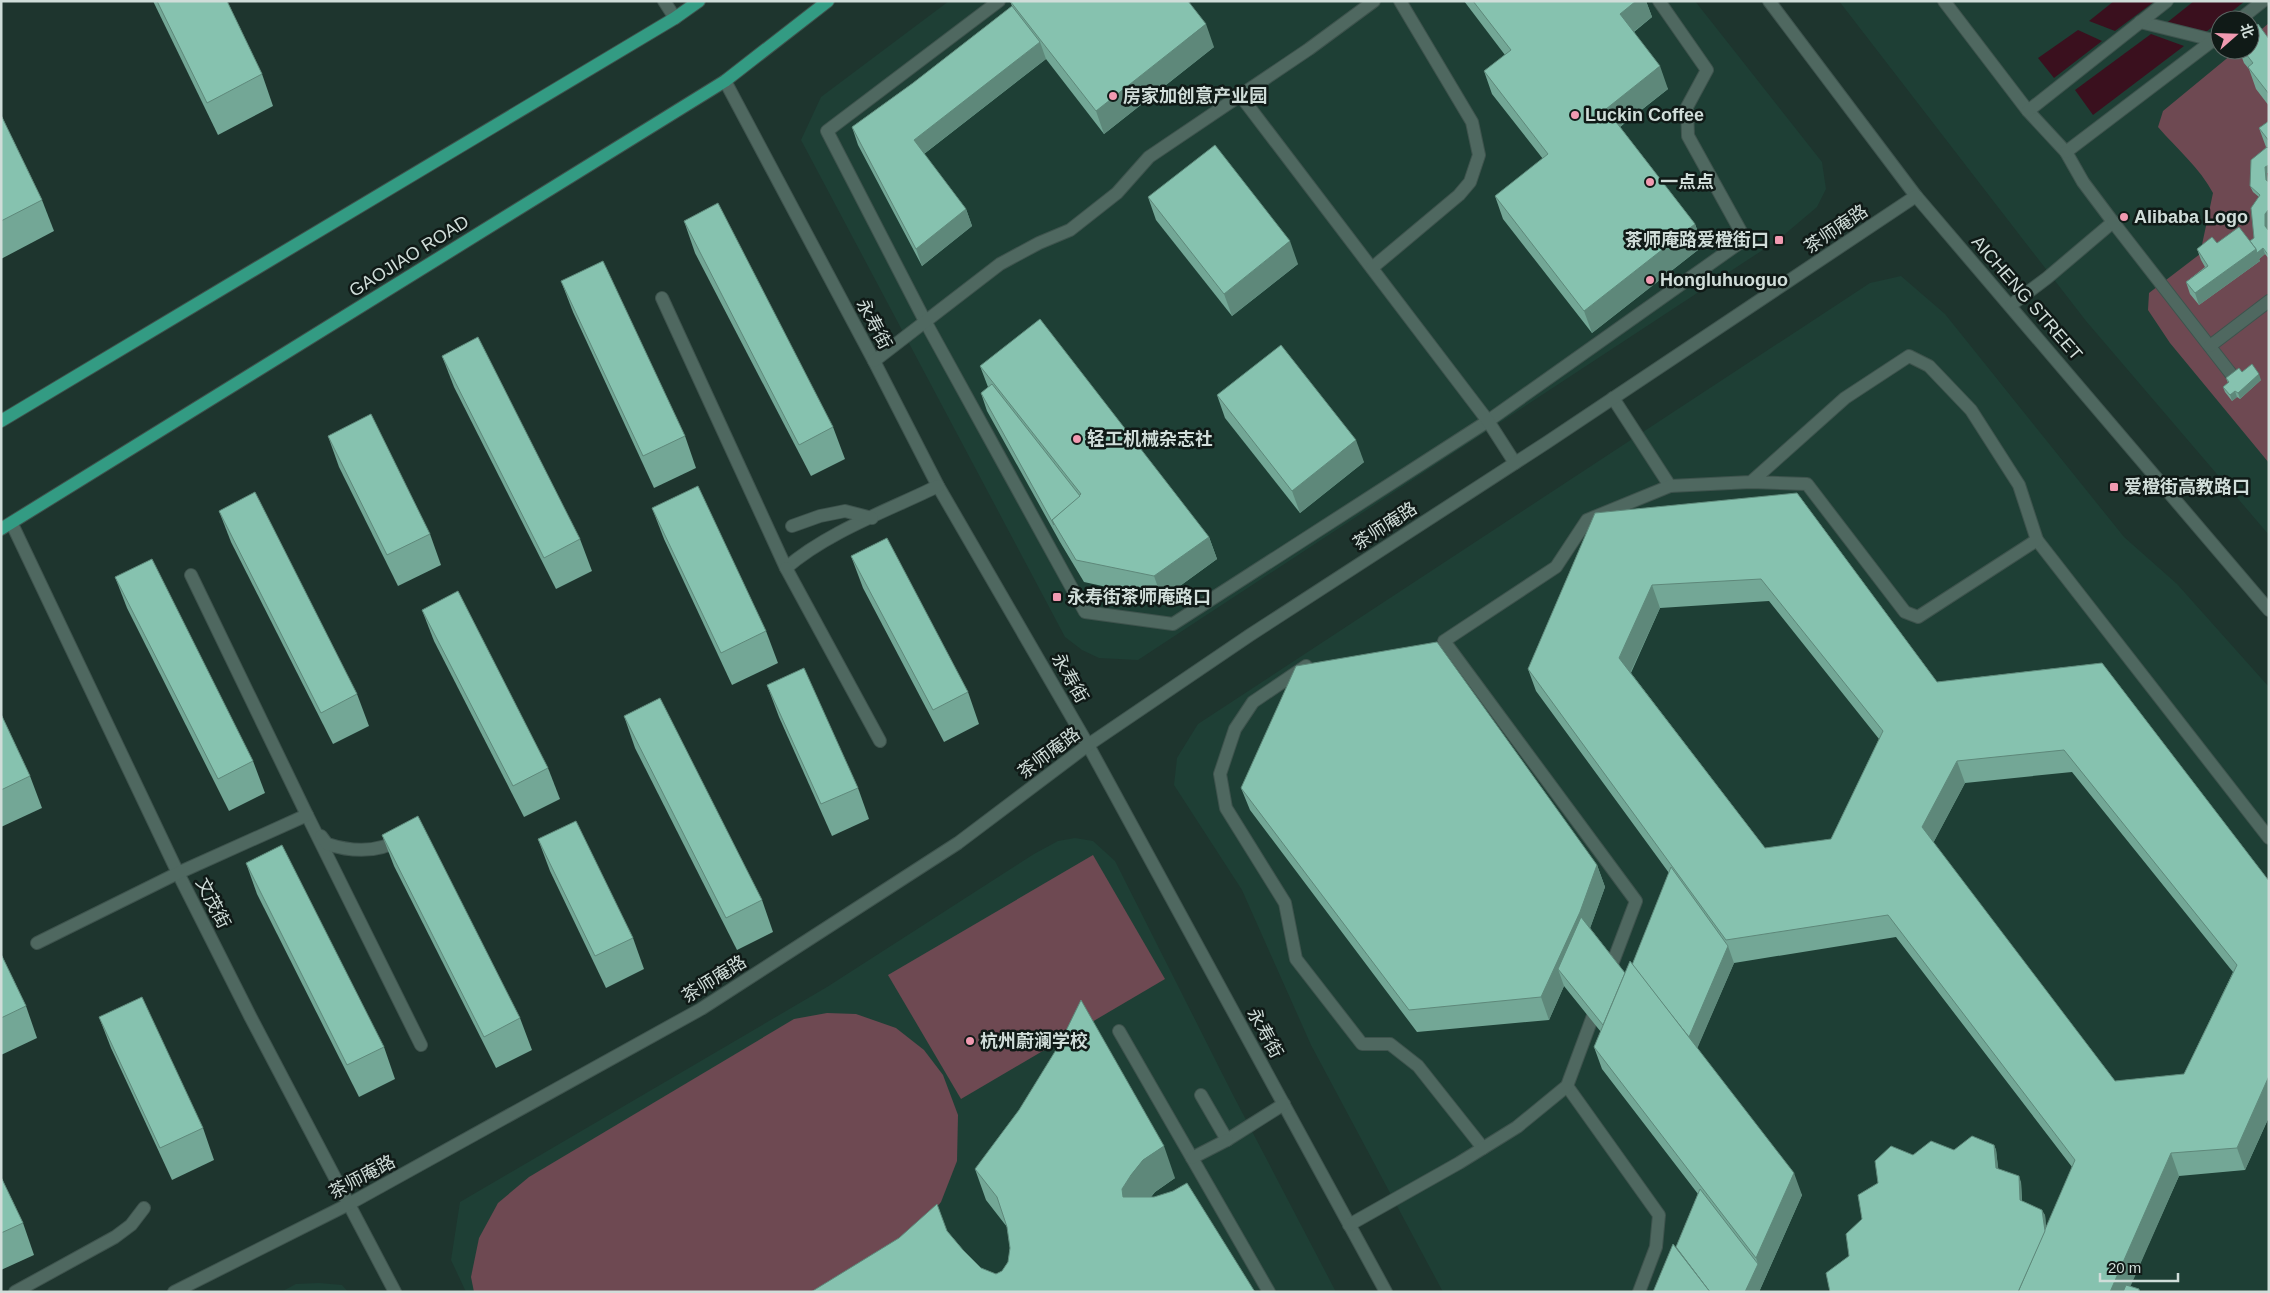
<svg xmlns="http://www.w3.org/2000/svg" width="2270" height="1293" viewBox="0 0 2270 1293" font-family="Helvetica,'Noto Sans SC',sans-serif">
<rect width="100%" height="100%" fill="#1e352e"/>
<g fill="#1e3f35" fill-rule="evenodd">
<polygon points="949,1 1695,1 1822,162 1826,189 1817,207 1778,240 1138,660 1099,658 1082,650 1065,637 801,140 821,97"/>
<path d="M1839 1H2269V535L2086 321ZM2220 20H2250V50H2220Z"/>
<polygon points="1901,276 1945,314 2124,537 2177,584 2269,687 2269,1292 1443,1292 1311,1045 1242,890 1174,785 1177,758 1198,724 1870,283"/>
<polygon points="1075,838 1093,841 1115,861 1233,1095 1336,1292 466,1292 451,1260 460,1202 827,987 1034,854 1058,841"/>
<polygon points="319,1283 342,1285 348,1292 281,1292 296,1284"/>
</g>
<g fill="#6e4952">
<path d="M2269 23V463L2170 343 2148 310 2149 293 2200 254 2213 193C2200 168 2177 149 2158 127L2163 111 2237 50H2250V39Z"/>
<polygon points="1093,855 1165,979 961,1099 888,975"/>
<polygon points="827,1013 856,1014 896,1028 924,1050 943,1075 958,1115 957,1161 941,1202 918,1230 818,1292 474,1292 471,1277 479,1238 498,1203 529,1177 794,1019"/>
</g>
<g fill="#3a101e">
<polygon points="2114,1 2155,1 2115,31 2089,21"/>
<polygon points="2194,1 2245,1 2206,32 2164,25"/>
<polygon points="2078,30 2102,41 2054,78 2038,58"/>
<polygon points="2151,34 2184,46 2093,115 2075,90"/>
</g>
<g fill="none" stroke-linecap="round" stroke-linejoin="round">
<g stroke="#3e534d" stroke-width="14">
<g id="minor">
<polyline points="664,1 675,18"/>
<polyline points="999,1 827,131 925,321 1085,612 1173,624 1488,421 1745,239 1688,136 1687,107 1707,70 1659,1"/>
<polyline points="1769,1 1916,196 2269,610"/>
<polyline points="1944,1 2028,111 2066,152 2083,182 2113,222 2047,278 2011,305"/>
<polyline points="2239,20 2263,1"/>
<polyline points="2140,22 2213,40"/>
<polyline points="725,81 874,361 938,486 1088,745 1386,1292"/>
<polyline points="1240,95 1488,421 1515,463"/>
<polyline points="2028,111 2167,1"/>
<polyline points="2066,152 2220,35"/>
<polyline points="2113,222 2235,379"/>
<polyline points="1372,268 1459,195 1470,182 1479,155 1472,122 1400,1"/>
<path d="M662 298 786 568C827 532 889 510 938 486"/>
<polyline points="2210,346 2269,301"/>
<polyline points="874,361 1000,264 1039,243 1070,230 1117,193 1149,157 1309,49 1374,1"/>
<polyline points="1613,398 1670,486"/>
<polyline points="12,524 178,873 250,1016 395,1292"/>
<polyline points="792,526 820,516 845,511 872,518"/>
<polyline points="2037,540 2269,838"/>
<polyline points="786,568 880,741"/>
<polyline points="1306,666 1253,702 1235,729 1220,774 1226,808 1285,903 1296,959 1362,1044 1390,1044 1418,1066 1483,1148"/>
<polyline points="307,815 421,1045"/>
<path d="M321 836 327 844C352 852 378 853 401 839"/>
<polyline points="37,943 178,873 307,815 191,575"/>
<polyline points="1608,975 1636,901 1444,641 1556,567 1587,520 1670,486 1751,482 1807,484 1905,612 1918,617 2037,540 2019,485 1971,410 1929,366 1909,356 1845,398 1751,482"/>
<polyline points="1119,1031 1269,1292"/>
<polyline points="1567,1086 1659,1215 1656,1247 1639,1292"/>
<polyline points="1201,1095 1227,1140 1284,1104"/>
<polyline points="1192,1158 1227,1140"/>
<polyline points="1349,1225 1459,1163 1517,1127 1567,1086 1597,1005"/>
<polyline points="15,1292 115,1237 131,1225 144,1208"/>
<polyline points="174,1292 349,1204 701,1009 958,843 1088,745 1250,635 1546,443 1916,196"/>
</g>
</g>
<g stroke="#3e534d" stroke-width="14">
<g id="major">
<polyline points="1,421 675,18 699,1"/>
<polyline points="1,529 725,81 828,1"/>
</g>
</g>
<use href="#minor" stroke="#4f6860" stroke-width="12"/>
<use href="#major" stroke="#339b83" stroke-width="12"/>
</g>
<g fill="#73a796" fill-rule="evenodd">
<polygon points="153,1 227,1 262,74 273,106 218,135"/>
<polygon points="1010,1 1214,47 1104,134 1046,59 924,154 966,209 972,226 922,266 858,145 852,127 913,83 1012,6"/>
<polygon points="1464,1 1646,1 1652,17 1634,32 1668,89 1620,127 1695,224 1703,246 1592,333 1503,219 1495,196 1543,159 1492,94 1484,71 1505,55"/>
<polygon points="2269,39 2269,106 2256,89 2249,69 2244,63 2239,50 2250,50"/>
<polygon points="1,115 42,200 54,231 1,259"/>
<polygon points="2269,121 2269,172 2267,173 2268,182 2269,182 2269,218 2268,219 2268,229 2269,231 2269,259 2265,254 2259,259 2260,261 2199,305 2190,294 2186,282 2205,267 2201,260 2197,249 2217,243 2250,241 2254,238 2259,197 2253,192 2250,186 2266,147 2259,128"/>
<polygon points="1148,197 1298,264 1232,316 1156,220"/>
<polygon points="684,221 833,427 845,459 811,476 695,253"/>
<polygon points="561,281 685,436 696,468 654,488 573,312"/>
<polygon points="442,356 580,539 592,571 556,589 454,387"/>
<polygon points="980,366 1209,537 1217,559 1162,599 1084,582 1060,542 987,411 981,393 988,387"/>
<polygon points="2242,372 2261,380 2240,399 2237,397 2232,401 2225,392 2223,387 2228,383 2226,378"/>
<polygon points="1217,395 1364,462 1300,513 1225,418"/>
<polygon points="328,436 430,534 441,565 398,586 339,467"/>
<path d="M1797 493 1937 682 2102 663 2269 881V1117L2245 1170 2179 1176 2130 1286 2139 1289 2140 1292H1830L1849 1256 1862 1219 1878 1183 1913 1155 1994 1145 1996 1150 1998 1169 2021 1182 2022 1201 2045 1215 2046 1228 2072 1167 1896 937 1734 963 1697 1048 1802 1195 1759 1292 1676 1247 1698 1194 1602 1069 1594 1047 1601 1032 1564 986 1549 1020 1417 1032 1250 810 1241 788 1597 865 1605 887 1590 928 1625 973 1632 965 1669 873 1536 691 1528 669 1595 513ZM1769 601 1879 739 1831 839 1765 848 1631 673 1660 608ZM2072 772 2233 972 2184 1074 2115 1081 1933 843 1965 783Z"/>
<polygon points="652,508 766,631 778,663 732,685 664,539"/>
<polygon points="219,511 357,694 369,726 333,744 231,542"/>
<polygon points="851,556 968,692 979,724 944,742 863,588"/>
<polygon points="115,577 253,761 265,793 229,811 127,608"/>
<polygon points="422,610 548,768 560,799 524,817 434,641"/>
<polygon points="767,685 858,788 869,819 832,836 779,717"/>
<polygon points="1,714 30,776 42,808 1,827"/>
<polygon points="624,716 762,900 773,932 737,950 635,748"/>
<polygon points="382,835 520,1018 532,1050 496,1068 394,866"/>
<polygon points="538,839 633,938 644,969 606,988 550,871"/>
<polygon points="246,863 384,1047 395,1079 359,1097 257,894"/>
<polygon points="1,954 26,1006 37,1038 1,1055"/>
<polygon points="99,1017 203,1128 214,1160 172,1180 111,1048"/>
<polygon points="975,1169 1175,1178 1155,1192 1151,1197 1154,1197 1255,1292 811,1292 947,1231 963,1250 981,1268 996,1274 1002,1271 1008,1262 1010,1248 1007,1227 986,1200"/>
<polygon points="1,1177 23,1223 34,1255 1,1270"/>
</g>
<g fill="#5e887a">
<polygon points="1636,1 1646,1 1652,17 1628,36 1620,14"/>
<polygon points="1206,24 1214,47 1104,134 1096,111"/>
<polygon points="1040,42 1046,59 920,157 914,140"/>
<polygon points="1660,66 1668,89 1614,131 1606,109"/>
<polygon points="2269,165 2269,172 2267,173 2268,186 2266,180 2265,167"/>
<polygon points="966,209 972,226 922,266 916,249"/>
<polygon points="2269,209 2269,218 2268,219 2268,232 2265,226 2265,214"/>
<polygon points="1695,224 1703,246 1592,333 1584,311"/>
<polygon points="1290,241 1298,264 1232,316 1224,294"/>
<polygon points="2263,248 2265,254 2259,259 2260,261 2199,305 2195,293 2256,249"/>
<polygon points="2259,374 2261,380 2240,399 2238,393"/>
<polygon points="2235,391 2237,397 2232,401 2230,395"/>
<polygon points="1356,440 1364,462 1300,513 1292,491"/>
<polygon points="1209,537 1217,559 1162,599 1154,576"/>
<polygon points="1652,585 1660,608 1627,680 1619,658"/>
<polygon points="1957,761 1965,783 1930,849 1922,827"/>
<polygon points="1597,865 1605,887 1588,934 1558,969 1564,986 1549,1020 1541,997"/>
<polygon points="1728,946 1734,963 1694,1056 1688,1039"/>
<polygon points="2269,1076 2269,1117 2245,1170 2237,1148"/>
<polygon points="1994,1145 1996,1150 1999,1174 1996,1168"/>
<polygon points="1164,1146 1175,1178 1155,1192 1143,1207 1123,1197 1122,1189 1131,1175 1143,1160"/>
<polygon points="2171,1153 2179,1176 2128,1292 2110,1292"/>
<polygon points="1794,1173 1802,1195 1759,1292 1745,1292 1758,1264 1756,1258"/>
<polygon points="2019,1176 2021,1182 2022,1206 2020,1200"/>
<polygon points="2042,1210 2045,1215 2047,1238 2045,1233"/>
</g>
<g fill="#86c2af" stroke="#5e887a" fill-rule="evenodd">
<polygon points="157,1 227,1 262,74 207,103"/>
<polygon points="1010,1 1188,1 1206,24 1096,111"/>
<polygon points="1473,1 1636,1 1620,14 1660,66 1606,109 1695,224 1584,311 1495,196 1548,154 1484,71 1511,50"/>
<polygon points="1012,6 1040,42 914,140 966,209 916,249 852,127 913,83"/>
<polygon points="2258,24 2269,39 2269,94 2248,67 2253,63 2243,50 2250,50 2250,30"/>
<polygon points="1,115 42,200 1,221"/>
<polygon points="2269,121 2269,141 2259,128"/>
<polygon points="1215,145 1290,241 1224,294 1148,197"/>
<polygon points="2267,147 2269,149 2269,165 2265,167 2266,180 2269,182 2269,209 2265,214 2265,226 2269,231 2269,256 2263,248 2257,253 2256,249 2250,241 2254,238 2251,208 2260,195 2250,186 2251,160"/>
<polygon points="718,203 833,427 799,445 684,221"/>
<polygon points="2239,227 2256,249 2195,293 2186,282 2208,266 2197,249 2212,237 2217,243"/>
<polygon points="603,261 685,436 643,456 561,281"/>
<polygon points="1040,319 1209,537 1154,576 1076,560 1052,520 1081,494 980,366"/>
<polygon points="478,337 580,539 544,558 442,356"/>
<polygon points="1281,345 1356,440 1292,491 1217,395"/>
<polygon points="2252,364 2259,374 2238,393 2235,391 2230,395 2223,387 2229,382 2226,378 2239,368 2242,372"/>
<polygon points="992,384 1080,496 1052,520 1054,525 981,393"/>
<polygon points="371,414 430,534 387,555 328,436"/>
<polygon points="698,486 766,631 721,653 652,508"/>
<polygon points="255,492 357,694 321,713 219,511"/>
<path d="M1797 493 1937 682 2102 663 2269 881V1076L2237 1148 2171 1153 2110 1292H2018L2075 1160 1888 915 1726 940 1528 669 1595 513ZM1761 579 1883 731 1831 839 1765 848 1619 658 1652 585ZM2064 750 2237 965 2184 1074 2115 1081 1922 827 1957 761Z"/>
<polygon points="887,538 968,692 933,710 851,556"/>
<polygon points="152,559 253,761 218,779 115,577"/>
<polygon points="458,591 548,768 513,786 422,610"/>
<polygon points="1437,642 1597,865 1580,912 1541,997 1409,1010 1241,788 1296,666"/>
<polygon points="804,668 858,788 821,804 767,685"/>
<polygon points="660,698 762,900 726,918 624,716"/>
<polygon points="1,714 30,776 1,790"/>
<polygon points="418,816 520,1018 484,1037 382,835"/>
<polygon points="576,821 633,938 595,956 538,839"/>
<polygon points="282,845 384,1047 347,1065 246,863"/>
<polygon points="1671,867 1728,946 1689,1037 1632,965"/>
<polygon points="1581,917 1625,973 1603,1025 1558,969"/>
<polygon points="1,954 26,1006 1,1018"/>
<polygon points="1630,961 1794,1173 1756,1258 1594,1047"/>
<polygon points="142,997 203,1128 160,1148 99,1017"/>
<polygon points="1081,1000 1164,1146 1143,1160 1131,1175 1122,1189 1123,1197 1154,1197 1173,1191 1187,1183 1255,1292 811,1292 899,1238 937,1204 947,1231 963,1250 981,1268 996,1274 1002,1271 1008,1262 1010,1248 1007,1227 997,1197 975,1169 1019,1110 1059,1045"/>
<polygon points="1972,1136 1994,1145 1996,1168 2019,1176 2020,1200 2042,1210 2045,1231 2018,1292 1830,1292 1826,1273 1849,1256 1846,1234 1862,1219 1858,1195 1878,1183 1875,1161 1891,1146 1913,1155 1931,1141 1954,1150"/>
<polygon points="1,1177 23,1223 1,1233"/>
<polygon points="1700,1189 1758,1264 1745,1292 1710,1292 1676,1247"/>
<polygon points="1673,1244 1710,1292 1653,1292"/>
<polygon points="2126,1285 2139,1289 2139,1292 2123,1292"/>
</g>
<g fill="#f19ab1" stroke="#101a17" stroke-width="2">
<circle cx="1113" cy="96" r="5"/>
<circle cx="1575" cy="115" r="5"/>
<circle cx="1650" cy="182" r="5"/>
<circle cx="2124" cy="217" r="5"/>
<rect x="1774" y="235" width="10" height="10" rx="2.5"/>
<circle cx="1650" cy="280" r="5"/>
<circle cx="1077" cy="439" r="5"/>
<rect x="2109" y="482" width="10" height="10" rx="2.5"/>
<rect x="1052" y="592" width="10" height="10" rx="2.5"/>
<circle cx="970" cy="1041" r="5"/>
</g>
<g text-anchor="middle" stroke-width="5" stroke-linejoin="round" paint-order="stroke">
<g font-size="18" font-weight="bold" fill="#d0ddd9" stroke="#101a17" text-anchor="start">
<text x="1123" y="102">房家加创意产业园</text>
<text x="1585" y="121">Luckin Coffee</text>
<text x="1660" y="188">一点点</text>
<text x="2134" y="223">Alibaba Logo</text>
<text x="1769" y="246" text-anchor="end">茶师庵路爱橙街口</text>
<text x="1660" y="286">Hongluhuoguo</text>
<text x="1087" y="445">轻工机械杂志社</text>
<text x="2124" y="493">爱橙街高教路口</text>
<text x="1067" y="603">永寿街茶师庵路口</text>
<text x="980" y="1047">杭州蔚澜学校</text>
</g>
<g font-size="18" fill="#d0ddd9" stroke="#101a17">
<text transform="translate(1836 229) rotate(-34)" y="6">茶师庵路</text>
<text transform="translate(409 256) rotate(-32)" y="6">GAOJIAO ROAD</text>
<text transform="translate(2027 298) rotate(49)" y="6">AICHENG STREET</text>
<text transform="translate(874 324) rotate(62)" y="6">永寿街</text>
<text transform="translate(1385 526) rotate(-33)" y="6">茶师庵路</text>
<text transform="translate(1070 678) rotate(60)" y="6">永寿街</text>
<text transform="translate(1049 753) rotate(-37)" y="6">茶师庵路</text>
<text transform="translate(213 903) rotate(63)" y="6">文茂街</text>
<text transform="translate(714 979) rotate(-32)" y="6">茶师庵路</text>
<text transform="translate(1265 1033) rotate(61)" y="6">永寿街</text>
<text transform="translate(362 1177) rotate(-28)" y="6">茶师庵路</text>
</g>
</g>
<rect width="2270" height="1293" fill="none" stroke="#d0ddd9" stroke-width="5"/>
<g transform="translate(2235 35) rotate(70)"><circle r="24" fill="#101a17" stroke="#5d6865"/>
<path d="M0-4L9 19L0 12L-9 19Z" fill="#f19ab1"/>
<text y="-8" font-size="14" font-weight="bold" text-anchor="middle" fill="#d0ddd9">北</text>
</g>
<path d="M2100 1273v8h78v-8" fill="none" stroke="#d0ddd9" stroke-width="2.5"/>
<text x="2108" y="1273" font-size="15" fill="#d0ddd9" stroke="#101a17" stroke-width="4" paint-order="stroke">20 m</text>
</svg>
